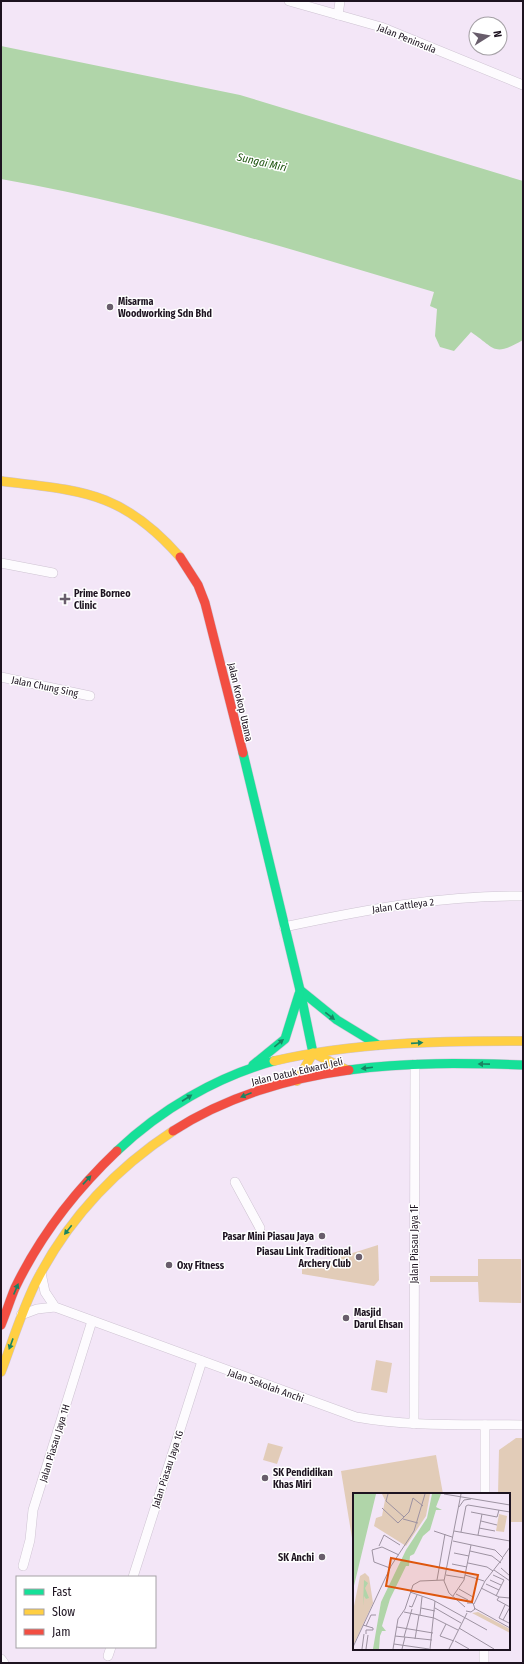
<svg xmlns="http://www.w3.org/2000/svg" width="524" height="1664" viewBox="0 0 524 1664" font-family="'Fira Sans Condensed',sans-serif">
<rect width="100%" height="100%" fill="#f3e6f7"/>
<g fill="#e2ccb8">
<polygon points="378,1245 379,1280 374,1286 302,1274 302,1269"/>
<polygon points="478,1259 521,1259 521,1303 479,1302 478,1282 430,1282 430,1276 478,1276"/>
<polygon points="376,1360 392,1363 387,1393 371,1390"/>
<polygon points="516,1438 523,1438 523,1522 509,1522 509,1494 498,1494 499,1450"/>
<polygon points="268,1443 283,1447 277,1464 263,1460"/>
<polygon points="436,1455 443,1494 354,1494 353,1544 341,1471"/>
</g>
<path fill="#b0d5a9" d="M1 46 240 95 523 181V340C493 357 496 349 471 332L454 351 440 347 435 336 437 309 430 306 434 292C291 249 148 205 1 179Z"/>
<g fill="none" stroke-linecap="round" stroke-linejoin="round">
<g stroke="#cec3d2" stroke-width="10">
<g id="street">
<polyline points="289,1 381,27 523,85"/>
<polyline points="338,15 340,1"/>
<polyline points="1,563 53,573"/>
<polyline points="1,677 90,696"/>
<path d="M284 927C364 910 441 895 523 896"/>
<polyline points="235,1182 260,1228"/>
<path d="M41 1273 45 1292 55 1307 356 1417C411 1427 467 1424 523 1425"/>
<polyline points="21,1315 37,1309 55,1307"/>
<polyline points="414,1424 415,1064"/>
<polyline points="485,1494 485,1425"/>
<polyline points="23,1566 30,1540 33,1510 92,1321"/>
<polyline points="133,1577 202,1361"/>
<polyline points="484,1649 484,1663"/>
<polyline points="108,1656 111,1647"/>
<polyline points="1,1659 4,1663"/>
</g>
</g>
<g stroke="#cec3d2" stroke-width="10">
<g id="fast">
<polyline points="243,753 300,990 313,1053"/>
<polyline points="300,990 337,1020 378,1045"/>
<polyline points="253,1065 285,1039 299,994"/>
<path d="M349 1070C408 1062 464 1063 523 1065"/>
<path d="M117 1151C160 1110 216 1077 274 1061"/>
</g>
</g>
<g stroke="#cec3d2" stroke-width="10">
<g id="slow">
<path d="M1 481C82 491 122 491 180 557"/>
<polyline points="313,1053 347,1070"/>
<path d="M274 1061C355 1042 440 1041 523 1041"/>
<polyline points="297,1081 313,1053"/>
<path d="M1 1372C12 1343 21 1313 35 1284 67 1220 114 1170 173 1131"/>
</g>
</g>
<g stroke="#cec3d2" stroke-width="10">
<g id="jam">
<polyline points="180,557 198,585 205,603 243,753"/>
<path d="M173 1131C225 1097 289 1078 349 1070"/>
<path d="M1 1325C6 1313 10 1300 15 1288 40 1236 76 1190 117 1151"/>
</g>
</g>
<use href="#street" stroke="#fdfbfe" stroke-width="9"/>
<use href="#fast" stroke="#16e098" stroke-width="9"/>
<use href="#slow" stroke="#ffcf43" stroke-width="9"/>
<use href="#jam" stroke="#f24e42" stroke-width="9"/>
</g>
<defs><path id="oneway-solid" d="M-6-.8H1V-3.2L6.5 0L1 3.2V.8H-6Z"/></defs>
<g fill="#198462">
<use href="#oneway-solid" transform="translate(330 1016) rotate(38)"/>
<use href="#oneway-solid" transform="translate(279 1043) rotate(-39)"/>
<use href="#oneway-solid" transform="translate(417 1043) rotate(-4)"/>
<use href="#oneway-solid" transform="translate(484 1064) rotate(-179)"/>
<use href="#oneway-solid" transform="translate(367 1068) rotate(173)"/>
<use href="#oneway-solid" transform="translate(246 1095) rotate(158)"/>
<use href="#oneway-solid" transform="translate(187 1098) rotate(-33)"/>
<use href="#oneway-solid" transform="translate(87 1180) rotate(-47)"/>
<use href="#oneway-solid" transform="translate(68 1230) rotate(128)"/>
<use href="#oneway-solid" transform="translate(16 1289) rotate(-67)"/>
<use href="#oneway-solid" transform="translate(11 1344) rotate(110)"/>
</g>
<g fill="#685d6b" stroke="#fff" stroke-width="1.5">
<circle cx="110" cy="307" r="4"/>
<path d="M63 593h4v4h4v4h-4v4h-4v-4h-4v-4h4z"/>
<circle cx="322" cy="1236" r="4"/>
<circle cx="359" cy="1257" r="4"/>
<circle cx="169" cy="1265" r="4"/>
<circle cx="346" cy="1318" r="4"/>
<circle cx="265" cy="1478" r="4"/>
<circle cx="322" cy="1557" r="4"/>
</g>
<g text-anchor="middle" stroke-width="3" stroke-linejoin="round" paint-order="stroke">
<g font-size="10" fill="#1d1320" stroke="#fff">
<text transform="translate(407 38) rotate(22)" y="4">Jalan Peninsula</text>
<text transform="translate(45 686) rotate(12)" y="4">Jalan Chung Sing</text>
<text transform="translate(241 702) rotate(77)" y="4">Jalan Krokop Utama</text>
<text transform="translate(403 905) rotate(-7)" y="4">Jalan Cattleya 2</text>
<text transform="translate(297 1071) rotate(-13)" y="4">Jalan Datuk Edward Jeli</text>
<text transform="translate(414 1244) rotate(-90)" y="4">Jalan Piasau Jaya 1F</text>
<text transform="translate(266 1385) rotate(20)" y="4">Jalan Sekolah Anchi</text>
<text transform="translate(54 1443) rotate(-73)" y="4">Jalan Piasau Jaya 1H</text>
<text transform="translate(167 1469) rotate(-72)" y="4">Jalan Piasau Jaya 1G</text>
</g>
<g font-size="10" font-weight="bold" fill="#1d1320" stroke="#fff" text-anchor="start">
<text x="118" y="305">Misarma<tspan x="118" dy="12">Woodworking Sdn Bhd</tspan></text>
<text x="74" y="597">Prime Borneo<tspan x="74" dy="12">Clinic</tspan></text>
<text x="314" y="1240" text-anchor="end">Pasar Mini Piasau Jaya</text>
<text x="351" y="1255" text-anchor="end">Piasau Link Traditional<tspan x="351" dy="12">Archery Club</tspan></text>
<text x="177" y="1269">Oxy Fitness</text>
<text x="354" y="1316">Masjid<tspan x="354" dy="12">Darul Ehsan</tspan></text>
<text x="273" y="1476">SK Pendidikan<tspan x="273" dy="12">Khas Miri</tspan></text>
<text x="314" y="1561" text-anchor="end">SK Anchi</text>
</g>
<g font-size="11" font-style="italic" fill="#1a510b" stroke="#fff">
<text transform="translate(262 162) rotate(13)" y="4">Sungai Miri</text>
</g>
</g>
<g transform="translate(353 1493)">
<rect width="157" height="157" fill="#f3e6f7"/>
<path d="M29 1H77L73 23 53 53 21 33 23 25 29 23 32 7ZM146 21 154 23 151 39 143 38ZM12 80 16 84 20 110 0 153V118L7 83ZM125 119 157 136V140L119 120Z" fill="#e2ccb8"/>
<path d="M0 1H23L0 97ZM79 1H88L83 14 89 17H83L77 37 70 43 61 61 57 63 56 73H53L37 106 29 133 33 138H29L27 143 26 156H20L28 109 53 57 74 25ZM11 87 15 90 12 95 16 105 13 106 11 103 10 113Z" fill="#b0d5a9"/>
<path fill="none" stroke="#9d92a1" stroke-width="1" d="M35 1 33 8 51 24M91 1 157 12M108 1 91 88 96 100 112 114M106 14 111 7 118 6M29 15 45 30 56 19 60 5 70 13M118 19 144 24 146 17M50 26 65 30M128 28 144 32M126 35 142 38M81 38 99 44M101 38 157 48M108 39 113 13 115 12 157 19M125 42 129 21M100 48 142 57 150 65 132 88 121 111M26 53 31 42 47 52M117 58 139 63 148 70M101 60 116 63M150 64 157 54M115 70 134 74 140 78M99 71 114 74M37 75 21 69 19 57 29 54 46 62M148 75 157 83M141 77 157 88M93 82 111 85M112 82 131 88M140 82 151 87 143 103M84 87 92 41M137 87 148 92M133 91 146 97M128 95 146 104 157 105M106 96 120 104M57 99 80 107 134 137M103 101 115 107M100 103 111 87 118 52M146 104 144 107 157 114M152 112 146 125 156 130M56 113 59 114 64 102M68 115 82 118M82 115 108 130M121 115 157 135M113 118 118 119 122 116 120 110H114M51 119 81 125 105 137M67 122 69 104M150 127 157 114M93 131 87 143 101 148M10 132 20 135V137H13V141M13 133 18 122H23M44 134 80 140M106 135 141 156M42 143 79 147M51 144 59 116M62 146 66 122M102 148 116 156M41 151 76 156M0 154 38 73 61 38 72 1M9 156 11 141M13 156 15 142M40 156 45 126 52 116 60 92 67 88 91 87M49 156 52 144M77 156 82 108M96 156 114 120"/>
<path fill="#de560d" fill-opacity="0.15" stroke="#de560d" stroke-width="2" d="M38 65 125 82 119 109 33 93Z"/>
<rect width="157" height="157" fill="none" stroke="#1d1320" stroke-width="2"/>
</g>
<rect width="524" height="1664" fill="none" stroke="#1d1320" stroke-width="4"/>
<rect x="16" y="1576" width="140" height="72" fill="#ffffff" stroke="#a5a1a6"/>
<rect x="24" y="1589" width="20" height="6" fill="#16e098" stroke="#a5a1a6"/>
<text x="52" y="1596" font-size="12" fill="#1d1320">Fast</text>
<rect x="24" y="1609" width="20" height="6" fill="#ffcf43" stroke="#a5a1a6"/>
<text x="52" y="1616" font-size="12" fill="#1d1320">Slow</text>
<rect x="24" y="1629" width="20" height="6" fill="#f24e42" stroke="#a5a1a6"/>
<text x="52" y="1636" font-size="12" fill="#1d1320">Jam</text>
<g transform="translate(488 36) rotate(79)"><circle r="19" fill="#ffffff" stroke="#a5a1a6"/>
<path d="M0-3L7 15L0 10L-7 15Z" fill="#685d6b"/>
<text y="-6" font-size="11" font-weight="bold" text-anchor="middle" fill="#1d1320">N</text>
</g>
</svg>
